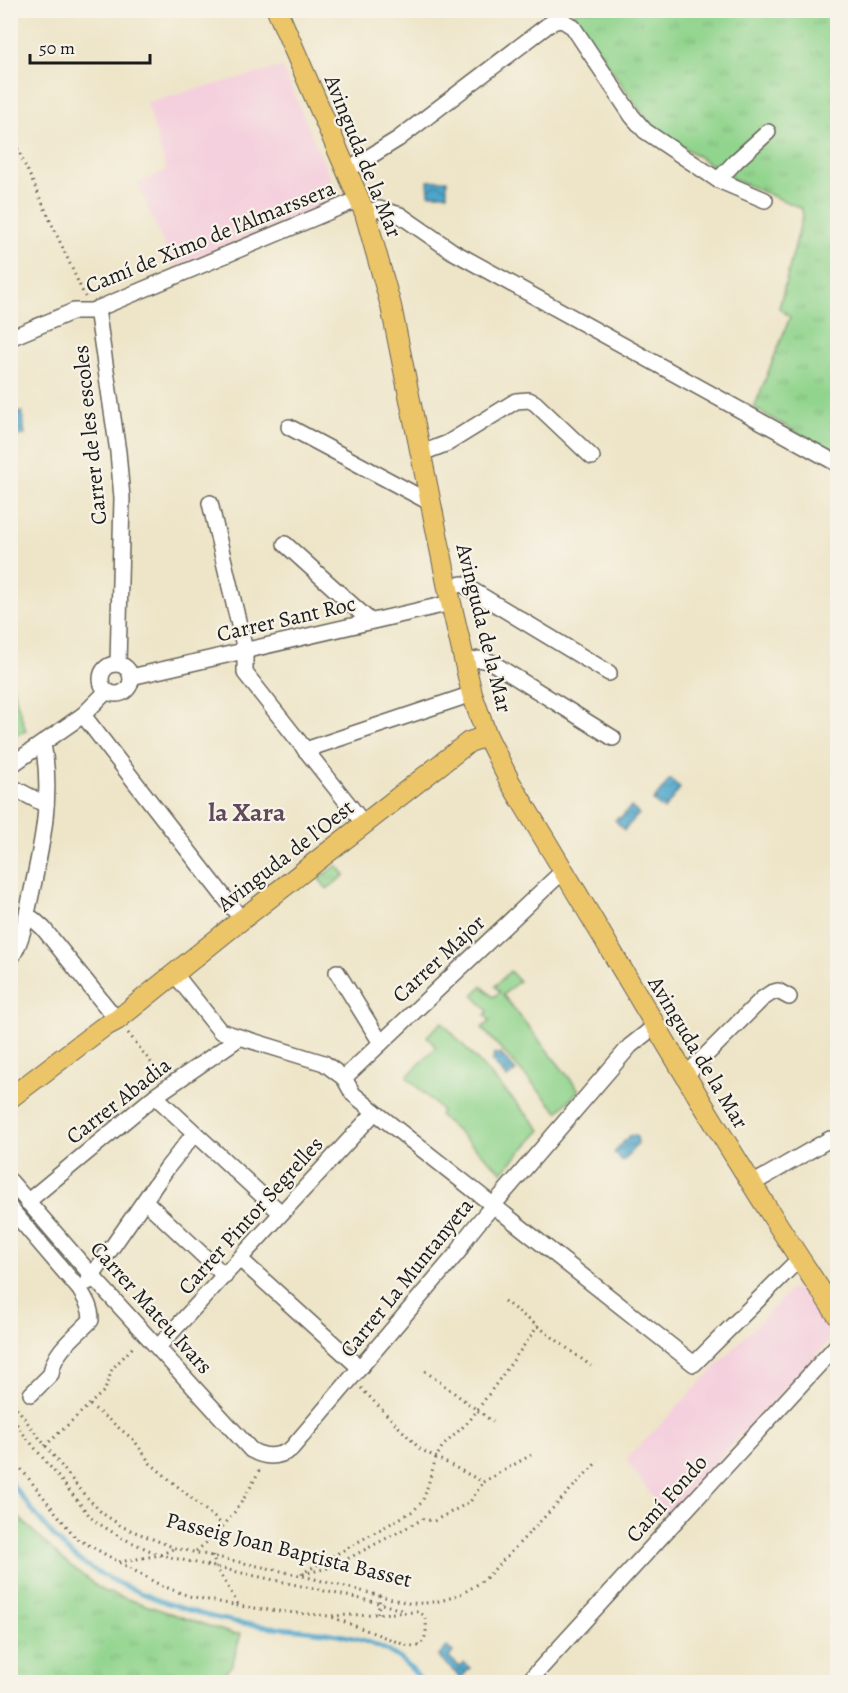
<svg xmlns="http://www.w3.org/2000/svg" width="848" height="1693" viewBox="0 0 848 1693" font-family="Alegreya,serif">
<defs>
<pattern id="grass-tufts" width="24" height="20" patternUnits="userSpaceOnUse" patternTransform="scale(1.5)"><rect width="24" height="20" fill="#91d48d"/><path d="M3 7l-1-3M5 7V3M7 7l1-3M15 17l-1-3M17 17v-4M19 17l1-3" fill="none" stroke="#7cb579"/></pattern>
<pattern id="water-waves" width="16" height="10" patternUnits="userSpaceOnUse" patternTransform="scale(1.5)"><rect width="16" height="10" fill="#4ea6cb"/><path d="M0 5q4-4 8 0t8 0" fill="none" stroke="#4086a4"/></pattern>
</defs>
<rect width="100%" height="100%" fill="#f7f3e8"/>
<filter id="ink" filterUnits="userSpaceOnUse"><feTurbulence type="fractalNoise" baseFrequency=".0167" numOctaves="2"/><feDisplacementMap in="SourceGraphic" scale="12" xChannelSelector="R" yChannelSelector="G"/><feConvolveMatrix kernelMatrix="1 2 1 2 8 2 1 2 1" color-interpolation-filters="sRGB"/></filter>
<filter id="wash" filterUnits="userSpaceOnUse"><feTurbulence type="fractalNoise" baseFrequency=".008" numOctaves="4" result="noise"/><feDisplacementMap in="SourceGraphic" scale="24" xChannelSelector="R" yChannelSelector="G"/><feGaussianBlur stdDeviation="1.35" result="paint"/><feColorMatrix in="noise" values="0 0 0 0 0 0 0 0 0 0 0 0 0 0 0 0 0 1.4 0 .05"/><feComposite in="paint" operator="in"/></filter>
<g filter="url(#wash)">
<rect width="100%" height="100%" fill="#eee5c8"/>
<g fill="#f4cfdd">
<polygon points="282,67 339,198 173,267 138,184 166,170 147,102"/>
<polygon points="800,1289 833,1337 666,1515 626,1460 790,1290"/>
</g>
<g fill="url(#grass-tufts)" stroke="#567854" stroke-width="1.5">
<polygon points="579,10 837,11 838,447 834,454 754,408 790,317 779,308 803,214 801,208 733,179 651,126 573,15"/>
<polygon points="337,865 345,875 327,889 319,879"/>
<polygon points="10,1509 62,1559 103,1591 233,1634 241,1634 232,1665 216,1682 11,1682"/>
</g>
<g fill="#91d48d" stroke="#567854" stroke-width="1.5">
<polygon points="11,682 26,731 11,736 10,736"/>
<polygon points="510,971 519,981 503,995 579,1090 558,1112 482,1028 490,1021 485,1015 488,1011 473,995 482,986 493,997 500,992 495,986"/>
<polygon points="442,1022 541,1130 502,1172 439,1115 442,1111 407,1077 436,1047 427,1036"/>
</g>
<g fill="url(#water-waves)" stroke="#356174" stroke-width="1.5">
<polygon points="447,180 447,194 429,194 428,181"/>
<polygon points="15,409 18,413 22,412 25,435 14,437 10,414 13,413"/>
<polygon points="670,779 680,788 664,810 653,801"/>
<polygon points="631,807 639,814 624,830 615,820 618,817 620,818"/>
<polygon points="495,1053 498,1055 500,1053 516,1071 507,1078 492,1061 494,1058 493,1055"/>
<polygon points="634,1135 637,1137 638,1143 623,1161 614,1153 629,1136"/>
<polygon points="447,1647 453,1652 449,1657 460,1667 464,1663 470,1668 461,1678 438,1657"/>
</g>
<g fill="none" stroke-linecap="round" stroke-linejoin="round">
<path stroke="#4ea6cb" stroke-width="4.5" d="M10 1482C29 1505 47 1532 69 1552 88 1569 117 1583 141 1593 172 1606 208 1617 241 1623 302 1634 383 1624 422 1682"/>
</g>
</g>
<g filter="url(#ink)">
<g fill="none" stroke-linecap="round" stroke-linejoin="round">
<g stroke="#666258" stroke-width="18">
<g id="minor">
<polyline points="348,170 398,139 548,25 555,21 562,20 573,27 632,116 645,131 718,180 765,200"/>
<polyline points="718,180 736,161 768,132"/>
<polyline points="365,213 379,209 400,215 452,251 838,464"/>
<polyline points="97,309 118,452 122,498 118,664"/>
<polyline points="10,338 74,311 91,311 97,309 359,199"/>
<polyline points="289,427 431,503"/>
<polyline points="422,453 448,443 516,401 529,400 535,403 592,457"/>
<polyline points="210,503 245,650 245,673 364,824"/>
<polyline points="285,544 370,621"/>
<polyline points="448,587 462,584 609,673"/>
<polyline points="465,663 479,659 491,662 613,738"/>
<circle cx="116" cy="679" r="15"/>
<polyline points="131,677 451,603"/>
<polyline points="83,715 242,920"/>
<polyline points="305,750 472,694"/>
<polyline points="10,766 83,715 107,691"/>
<polyline points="10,786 46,805"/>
<polyline points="33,919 43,928 117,1020"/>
<path d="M10 960C23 940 26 917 31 895 42 845 53 795 43 744"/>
<polyline points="337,972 381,1043"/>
<polyline points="174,973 220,1031 324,1063 344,1078 353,1094 375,1112 694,1364 798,1260"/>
<polyline points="685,1076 762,999 771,993 778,991 789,997"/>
<polyline points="344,1078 563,871"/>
<polyline points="155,1096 281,1213"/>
<path d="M10 1181 93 1277 251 1450C265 1458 278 1458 291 1449L459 1251 466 1238 478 1223 630 1046 655 1026"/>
<polyline points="752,1184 830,1139"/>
<polyline points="145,1201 225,1276"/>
<polyline points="27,1202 155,1096 239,1038"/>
<path d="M10 1208 80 1290C86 1300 91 1308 91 1320 76 1336 53 1351 51 1374L31 1394"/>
<polyline points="240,1259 360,1368"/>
<polyline points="88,1282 167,1168 194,1134"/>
<polyline points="158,1347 375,1112"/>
<polyline points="528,1682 838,1344"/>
</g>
</g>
<g stroke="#666258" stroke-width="22">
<g id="major">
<path d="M277 10 365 213 391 306 451 603 472 694 487 736 510 782C619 960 720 1143 838 1316"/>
<polyline points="10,1098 102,1028 117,1020 226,932 469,742 487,736"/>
</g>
</g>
<g stroke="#666258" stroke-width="3" stroke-dasharray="1.5 4.5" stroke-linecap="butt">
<polyline points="10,132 85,297"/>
<polyline points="128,1033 161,1075"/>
<polyline points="504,1301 591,1366"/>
<polyline points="425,1371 493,1422"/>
<polyline points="361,1388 420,1449 483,1482 531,1455"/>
<path d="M10 1398 27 1422 81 1491 102 1513 123 1527 175 1548 299 1575 408 1603C437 1605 462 1597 486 1578L598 1461"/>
<polyline points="90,1405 134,1440 150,1463 223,1525"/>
<polyline points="10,1414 22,1432 93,1520 122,1538 160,1555 379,1603 404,1611"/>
<polyline points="45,1446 105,1390 112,1369 134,1346"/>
<path d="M10 1455 76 1538 160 1585 189 1596 239 1606 286 1612 329 1616 418 1612 424 1615C428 1624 427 1640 419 1646H408L329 1616"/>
<path d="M196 1551C224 1530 246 1500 260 1468"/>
<polyline points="212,1555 216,1567 239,1606"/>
<polyline points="119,1562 160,1555 175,1548"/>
<polyline points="301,1574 413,1511 422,1502 425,1495 436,1458 442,1447 470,1420 538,1326"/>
<polyline points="303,1574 332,1567 423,1519 434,1521 470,1502 483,1482"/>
<polyline points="378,1614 380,1595"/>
</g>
<use href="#minor" stroke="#fff" stroke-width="15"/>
<use href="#major" stroke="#edc569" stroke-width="20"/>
</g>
</g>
<g text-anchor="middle" stroke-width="4.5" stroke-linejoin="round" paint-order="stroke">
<g font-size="22" fill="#1c1c1c" stroke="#f7f3e8">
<text transform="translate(364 156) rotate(68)" y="8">Avinguda de la Mar</text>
<text transform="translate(210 236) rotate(-22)" y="8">Camí de Ximo de l'Almarssera</text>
<text transform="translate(89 435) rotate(-96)" y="8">Carrer de les escoles</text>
<text transform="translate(286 618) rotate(-13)" y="8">Carrer Sant Roc</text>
<text transform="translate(485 628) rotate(76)" y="8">Avinguda de la Mar</text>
<text transform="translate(285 855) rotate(-38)" y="8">Avinguda de l'Oest</text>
<text transform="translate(438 958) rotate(-43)" y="8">Carrer Major</text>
<text transform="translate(699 1052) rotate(59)" y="8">Avinguda de la Mar</text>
<text transform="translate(118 1100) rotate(-38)" y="8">Carrer Abadia</text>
<text transform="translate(250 1215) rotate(-48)" y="8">Carrer Pintor Segrelles</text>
<text transform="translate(406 1277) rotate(-51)" y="8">Carrer La Muntanyeta</text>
<text transform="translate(152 1307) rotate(48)" y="8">Carrer Mateu Ivars</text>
<text transform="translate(666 1498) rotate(-48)" y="8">Camí Fondo</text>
<text transform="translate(289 1549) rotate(14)" y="8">Passeig Joan Baptista Basset</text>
</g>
<g font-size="26" font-weight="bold" fill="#60495a" stroke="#f7f3e8">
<text x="247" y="821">la Xara</text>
</g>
</g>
<rect width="848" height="1693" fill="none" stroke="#f7f3e8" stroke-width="36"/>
<path d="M30 54v9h120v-9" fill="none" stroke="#1c1c1c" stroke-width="3"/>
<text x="39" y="54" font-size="18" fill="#1c1c1c" stroke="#f7f3e8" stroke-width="4.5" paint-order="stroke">50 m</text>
</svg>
